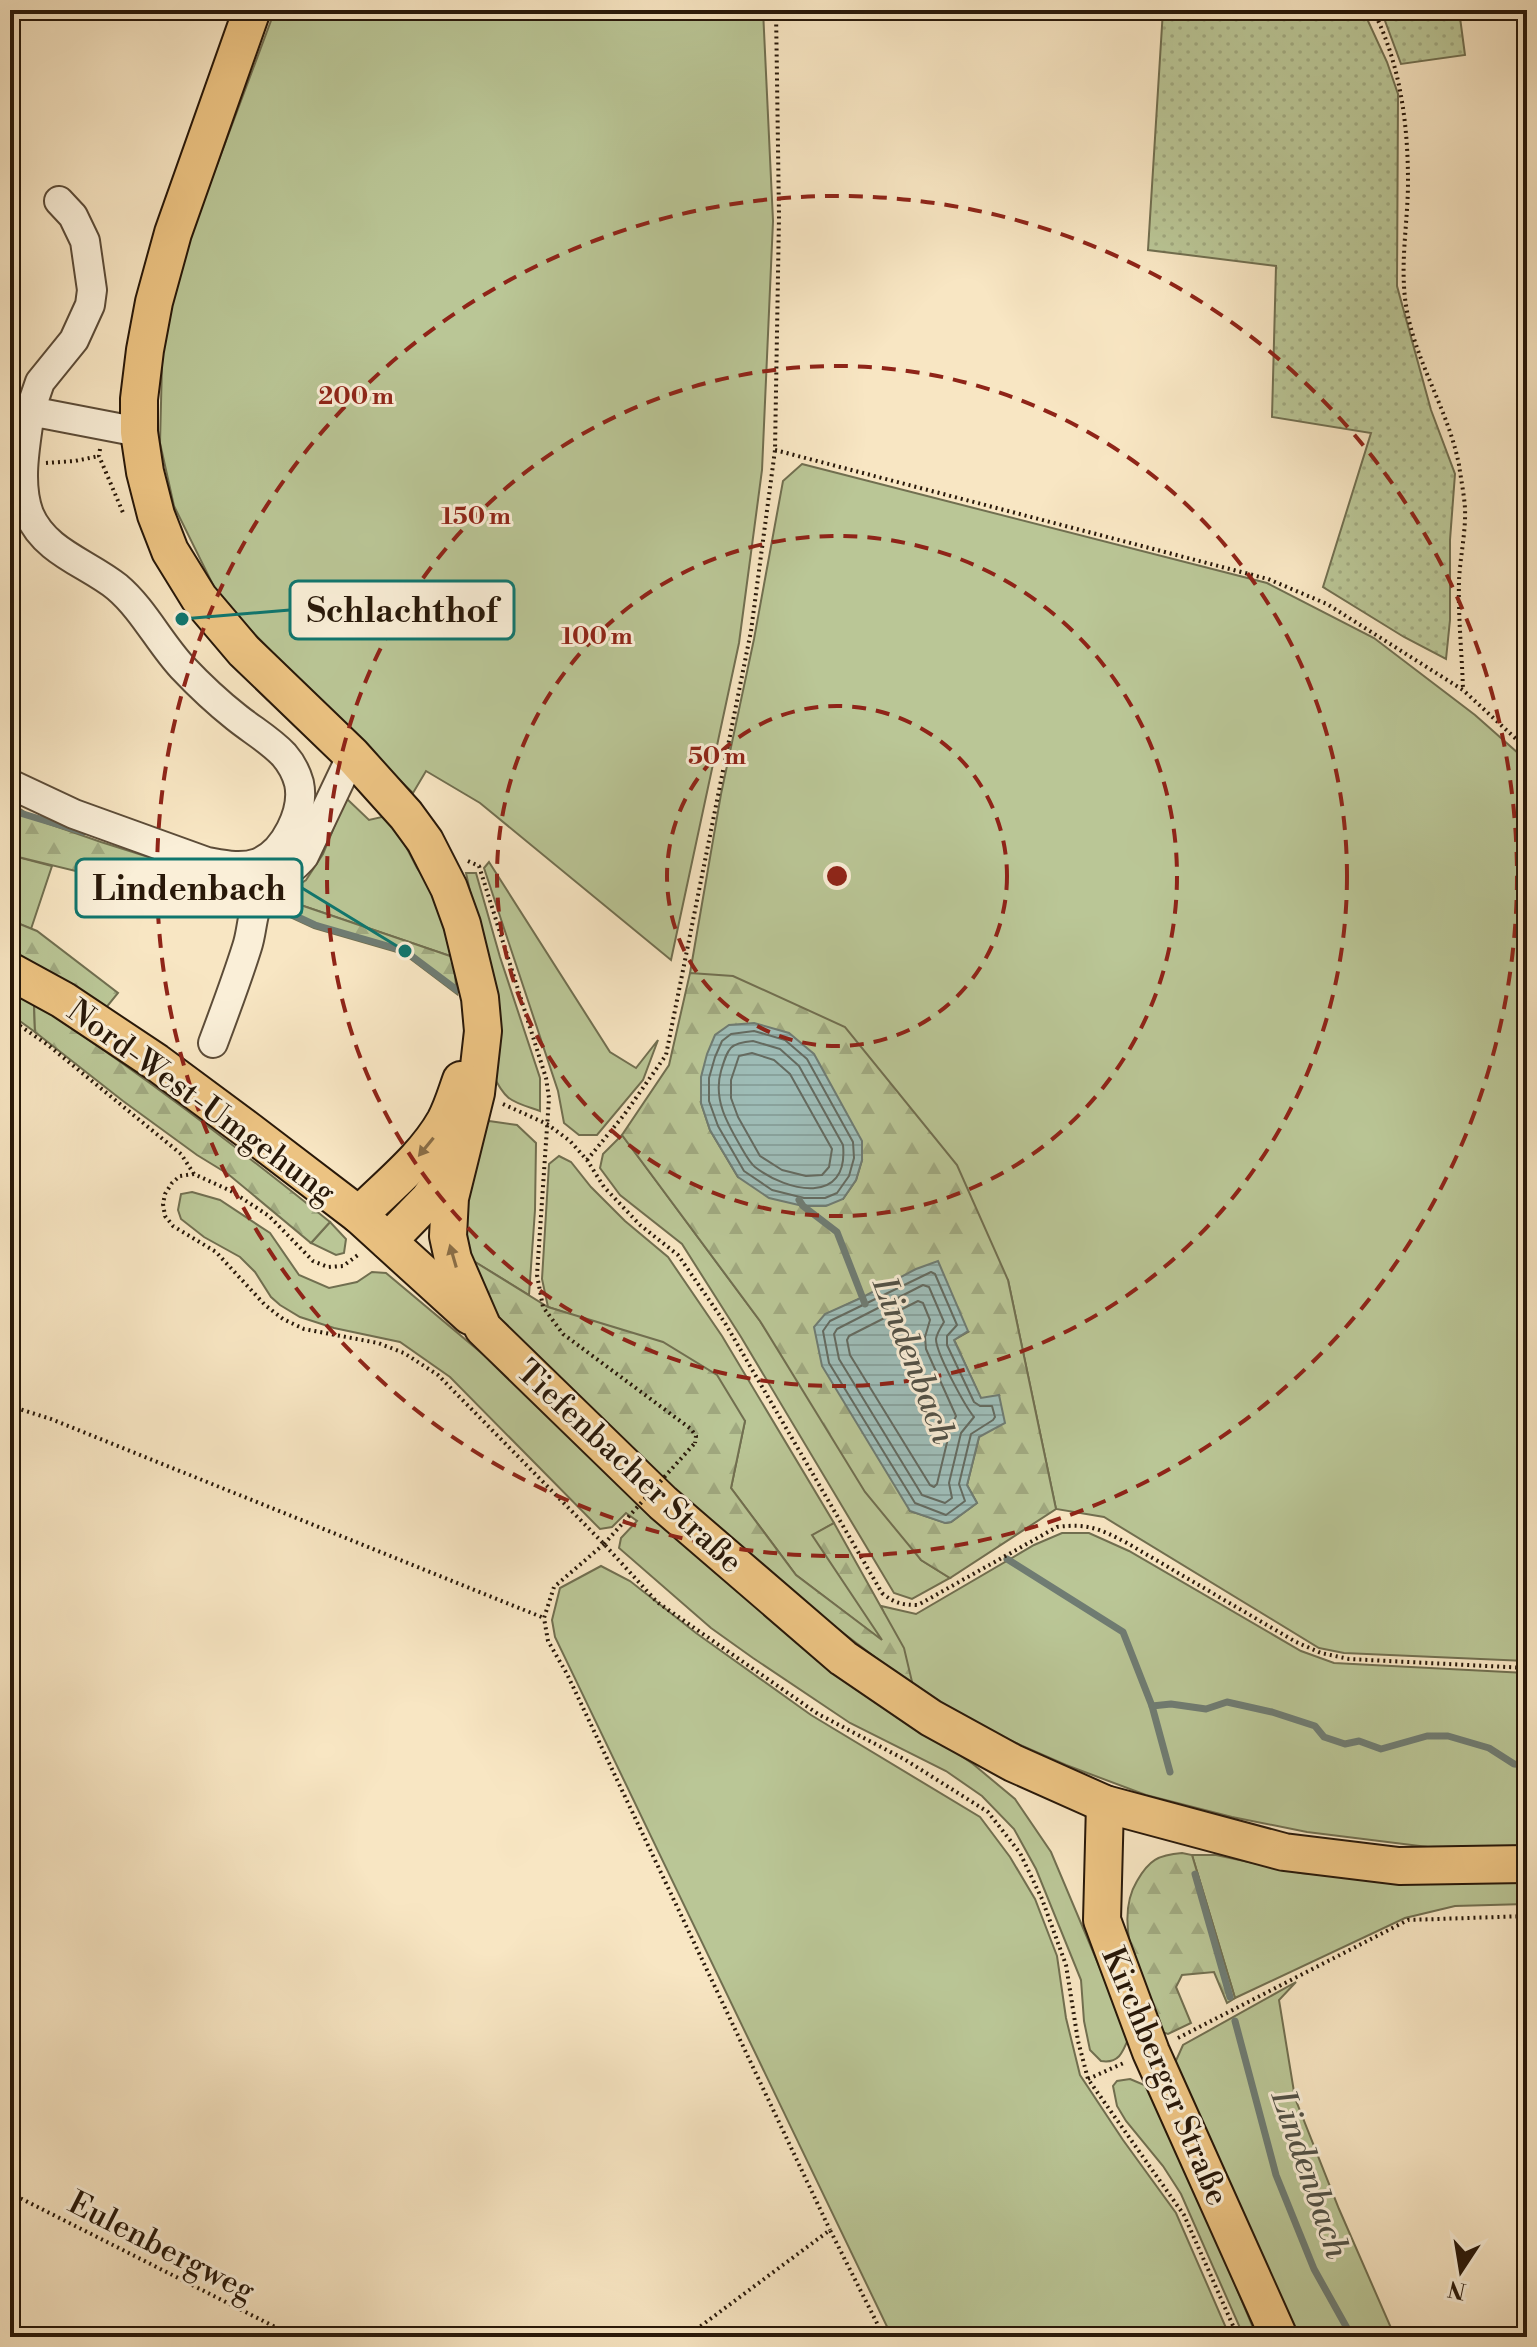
<svg xmlns="http://www.w3.org/2000/svg" width="1537" height="2347" viewBox="0 0 1537 2347" font-family="'Libre Bodoni',serif">
<defs>
<pattern id="forest-firs" width="22" height="20" patternUnits="userSpaceOnUse" patternTransform="scale(2)"><rect width="22" height="20" fill="#bac696"/><path d="M5 1l3.5 6h-7zM16 11l3.5 6h-7z" fill="#a0a980"/></pattern>
<pattern id="garden-dots" width="8" height="8" patternUnits="userSpaceOnUse" patternTransform="scale(2)"><rect width="8" height="8" fill="#bac696"/><path d="M2 2h.1M6 6h.1" fill="none" stroke="#a0a980" stroke-width="1.8" stroke-linecap="round"/></pattern>
<pattern id="water-rules" width="6" height="5" patternUnits="userSpaceOnUse" patternTransform="scale(2)"><rect width="6" height="5" fill="#9fbeb9"/><path d="M0 2.5h6" fill="none" stroke="#89a39e"/></pattern>
</defs>
<rect width="100%" height="100%" fill="#f8e6c3"/>
<filter id="stains"><feTurbulence type="fractalNoise" baseFrequency=".0025" numOctaves="4"/><feColorMatrix values="0 0 0 0 .2 0 0 0 0 .09 0 0 0 0 .02 0 0 0 .5 -.17"/></filter>
<radialGradient id="worn" r=".72"><stop offset=".6" stop-color="#630" stop-opacity="0"/><stop offset="1" stop-color="#630" stop-opacity=".3"/></radialGradient>
<g fill="#bac696" stroke="#716f50" stroke-width="2">
<polygon points="275,10 763,10 773,221 762,470 739,643 671,960 480,803 426,771 413,793 347,730 219,597 174,506 160,443 162,364 166,312 199,213"/>
<polygon points="802,464 1267,583 1374,638 1475,715 1527,761 1527,1661 1344,1653 1319,1648 1104,1517 1056,1509 1008,1280 690,973 721,794 754,639 783,481"/>
<polygon points="346,798 369,820 386,816 400,835 417,868 438,899 453,957 280,898 306,880 323,854"/>
<polygon points="10,855 52,866 31,929 10,920"/>
<polygon points="489,862 610,1052 636,1068 658,1040 643,1080 597,1135 579,1135 564,1123 558,1091 484,868"/>
<path d="M466 873H476L500 957 540 1078V1111C511 1101 506 1102 492 1073L478 928Z"/>
<polygon points="10,989 34,1003 35,1032 10,1014"/>
<polygon points="489,1121 517,1125 536,1143 535,1210 529,1295 467,1257 458,1223 476,1139"/>
<polygon points="622,1135 760,1321 921,1560 950,1578 912,1599 894,1593 741,1337 682,1244 620,1195 600,1168 603,1154"/>
<polygon points="559,1156 571,1162 591,1187 625,1221 668,1257 722,1336 834,1523 813,1535 884,1642 796,1575 731,1488 745,1421 572,1315 548,1307 542,1279 549,1164"/>
<path d="M192 1192 220 1200 270 1233 299 1275 329 1288 357 1282 372 1272 386 1273 528 1392 876 1698 973 1764 1015 1799 1051 1852 1129 2037C1123 2052 1119 2064 1101 2061L1090 2050 1084 2021 1081 1980 1036 1869 1014 1829 982 1796 946 1771 850 1723 753 1658 711 1628 619 1548 621 1538 637 1521 626 1513 612 1527 600 1529 450 1377 400 1342 334 1328 300 1317 280 1305 271 1297 255 1272 240 1257 204 1237 181 1219 178 1210 181 1194Z"/>
<polygon points="330,1222 346,1239 344,1253 336,1255 311,1243"/>
<polygon points="1062,1533 1089,1533 1129,1551 1301,1651 1334,1663 1527,1673 1527,1850 1460,1851 1307,1832 1232,1817 1146,1795 1066,1765 968,1722 913,1686 881,1606 916,1614 1034,1545"/>
<polygon points="601,1566 630,1581 696,1633 811,1715 980,1817 1010,1857 1035,1899 1057,1956 1066,2018 1080,2075 1123,2140 1176,2213 1230,2337 892,2337 555,1637 552,1620 560,1588"/>
<polygon points="1192,1855 1216,1855 1301,1873 1424,1883 1527,1880 1527,1904 1455,1906 1405,1918 1235,1998"/>
<polygon points="1296,1982 1279,2000 1295,2098 1339,2209 1395,2337 1290,2337 1174,2065 1183,2045"/>
<polygon points="1130,2079 1149,2087 1169,2127 1257,2337 1244,2337 1181,2194 1163,2166 1126,2121 1117,2106 1113,2086 1117,2081"/>
</g>
<g fill="url(#forest-firs)" stroke="#716f50" stroke-width="2" fill-rule="evenodd">
<polygon points="10,802 35,819 101,842 177,866 241,882 243,900 235,910 10,855"/>
<polygon points="280,898 453,957 457,994 404,954 314,928 266,906"/>
<polygon points="10,920 37,931 118,993 101,1014 10,962"/>
<path d="M690 973 733 976 845 1027 957 1165 1008 1280 1056 1509 950 1578 921 1560 865 1492 760 1321 622 1135 669 1065ZM701 1103 862 1160 856 1180 843 1199 738 1177 710 1130ZM863 1297 968 1332 954 1340 981 1399 999 1396 979 1437 967 1485 977 1503 951 1522 946 1523 910 1511 825 1315Z"/>
<path d="M34 1003C137 1070 234 1145 330 1222L311 1243 228 1174 197 1155 123 1101 35 1032Z"/>
<polygon points="467,1257 548,1307 663,1342 717,1375 745,1421 731,1488 796,1575 882,1640 812,1535 834,1523 904,1648 913,1686 780,1585 657,1477 502,1322 469,1265"/>
<path d="M1182 1853 1192 1855 1235 1998 1227 2003 1214 1972 1182 1975 1176 1987 1191 2023 1168 2034 1159 2031C1144 1988 1111 1924 1137 1881 1149 1860 1158 1855 1182 1853Z"/>
</g>
<g fill="url(#garden-dots)" stroke="#716f50" stroke-width="2">
<polygon points="1163,10 1363,10 1387,62 1398,94 1397,286 1431,410 1455,474 1450,540 1450,620 1446,659 1404,637 1323,587 1371,433 1272,417 1276,266 1148,250"/>
<polygon points="1381,10 1459,10 1465,55 1401,64"/>
</g>
<g fill="url(#water-rules)" stroke="#6f7c73" stroke-width="2">
<polygon points="754,1023 789,1033 814,1054 862,1141 862,1160 856,1180 843,1199 826,1206 803,1206 769,1198 738,1177 710,1130 701,1103 701,1077 707,1054 715,1035 729,1025"/>
<polygon points="938,1261 968,1331 954,1340 981,1398 999,1395 1005,1423 979,1437 967,1485 977,1503 951,1522 945,1523 910,1511 822,1366 814,1327 825,1314 863,1297 916,1269"/>
</g>
<g fill="none" stroke-linecap="round" stroke-linejoin="round">
<g stroke="#646b61" stroke-width="2">
<polygon points="754,1031 785,1040 807,1059 853,1142 854,1158 849,1176 837,1193 825,1198 804,1198 772,1190 744,1171 718,1126 709,1101 709,1078 715,1057 722,1041 731,1034"/>
<path d="M753 1041 780 1049 799 1066 843 1145C849 1206 787 1192 755 1167 749 1162 745 1154 741 1147 727 1123 713 1099 721 1071 728 1048 729 1043 753 1041Z"/>
<polygon points="752,1053 774,1060 790,1074 832,1149 829,1167 822,1175 806,1176 782,1170 760,1156 738,1117 731,1098 731,1080 739,1056"/>
<polygon points="931,1272 935,1274 957,1325 947,1336 947,1345 974,1402 980,1406 992,1406 995,1417 993,1420 971,1434 959,1484 965,1501 946,1515 915,1503 829,1363 823,1331 830,1321"/>
<path d="M923 1285 929 1287 944 1322C941 1327 937 1333 936 1339 936 1353 965 1406 974 1417L961 1433 949 1483 952 1498 945 1503 922 1495 839 1359 834 1334 837 1329Z"/>
<polygon points="918,1301 923,1303 930,1320 925,1337 926,1349 956,1416 950,1430 937,1484 934,1487 930,1485 850,1355 847,1340 849,1336"/>
</g>
<g stroke="#6f7c73" stroke-width="7">
<polyline points="10,810 83,832"/>
<polyline points="205,874 246,894"/>
<polyline points="272,905 315,925 405,951 457,990"/>
<polyline points="799,1200 803,1206 837,1232 865,1304"/>
<polyline points="1007,1559 1123,1632 1152,1706 1170,1772"/>
<polyline points="1152,1706 1171,1704 1206,1709 1227,1702 1272,1712 1315,1726 1324,1737 1345,1744 1359,1741 1381,1749 1427,1736 1448,1736 1489,1748 1514,1764 1527,1765"/>
<polyline points="1195,1874 1230,1997"/>
<polyline points="1235,2021 1276,2175 1314,2269 1352,2337"/>
</g>
<g stroke="#5c4c38" stroke-width="32">
<g id="minor">
<polyline points="30,411 40,382 74,340 90,305 92,290 85,241 73,216 59,201"/>
<path d="M10 784 74 814 207 862C224 865 241 869 258 863 285 852 305 811 299 783 296 772 291 763 284 755 270 740 252 730 236 717 217 702 199 685 182 667 159 642 143 609 117 587 87 563 45 552 29 514 17 482 26 443 30 411L139 432"/>
<path d="M213 1043C225 1011 237 979 247 947 253 929 251 910 263 894 274 878 292 872 304 856L352 755"/>
</g>
</g>
<g stroke="#281809" stroke-width="40">
<g id="major">
<polyline points="252,10 173,233 154,302 145,350 139,399 139,432 145,472 156,515 170,551 199,598 244,651 352,755 406,815 425,841 449,888 462,924 480,998 483,1031 476,1093 450,1198 448,1236 453,1259 483,1328 663,1503 843,1658 931,1718 1013,1763 1105,1804 1284,1852 1399,1866 1527,1864"/>
<polyline points="10,971 63,1000 156,1062 249,1131 359,1215 470,1316"/>
<path d="M359 1215C389 1185 424 1158 445 1121 452 1108 456 1094 461 1080"/>
<polyline points="388,1241 429,1199 453,1165"/>
<polyline points="1105,1804 1102,1920 1151,2052 1279,2337"/>
</g>
</g>
<g stroke="#281809" stroke-width="4" stroke-dasharray="2 4" stroke-linecap="butt">
<path d="M1373 10C1400 63 1408 123 1408 182 1408 216 1402 251 1404 286 1407 351 1447 403 1459 465 1461 479 1464 494 1465 508 1466 532 1460 557 1459 581 1458 617 1462 654 1463 690"/>
<polyline points="100,449 99,456 124,515"/>
<polyline points="775,450 1268,579 1327,604 1463,690 1527,749"/>
<polyline points="46,463 75,461 99,456"/>
<polyline points="468,861 479,866 546,1078 549,1098 537,1275 543,1307 563,1334 691,1429 696,1436 695,1443"/>
<polyline points="10,1019 48,1045 181,1154 194,1174 231,1191 269,1216 313,1261 328,1267 343,1266 358,1255"/>
<path d="M503 1104 547 1124 570 1141 587 1160 604 1187 640 1225 678 1255 725 1323 882 1593C894 1603 902 1605 918 1605L1057 1527C1088 1523 1100 1529 1127 1543L1296 1642 1321 1653 1349 1659 1527 1668"/>
<polyline points="587,1160 624,1115 666,1055 751,631 775,450 779,216 776,10"/>
<polyline points="194,1174 180,1176 172,1183 165,1194 163,1204 165,1216 173,1226 216,1252 265,1305 283,1319 304,1329 378,1343 404,1353 438,1375 604,1544 657,1602 818,1714 904,1759 988,1812 1020,1853 1042,1899 1066,1965 1078,2041 1088,2079 1184,2215 1238,2337"/>
<polyline points="10,1406 51,1419 544,1618"/>
<polyline points="604,1544 554,1587 544,1618 548,1641 567,1674 830,2230"/>
<polyline points="1178,2038 1408,1920 1527,1916"/>
<polyline points="1088,2079 1126,2062"/>
<polyline points="10,2193 295,2337"/>
<polyline points="686,2337 830,2230 884,2337"/>
</g>
<use href="#minor" stroke="#faefd8" stroke-width="28"/>
<use href="#major" stroke="#ecc382" stroke-width="36"/>
<polyline stroke="#281809" stroke-width="4" stroke-dasharray="2 4" stroke-linecap="butt" points="604,1544 695,1443"/>
</g>
<defs><path id="oneway-solid" d="M-6-.8H1V-3.2L6.5 0L1 3.2V.8H-6Z" transform="scale(2)"/></defs>
<g fill="#8a6e46">
<use href="#oneway-solid" transform="translate(426 1147) rotate(129)"/>
<use href="#oneway-solid" transform="translate(453 1256) rotate(-106)"/>
</g>
<g fill="none" stroke="#8f2418" stroke-width="4" stroke-dasharray="14 10">
<circle cx="837" cy="876" r="170"/>
<circle cx="837" cy="876" r="340"/>
<circle cx="837" cy="876" r="510"/>
<circle cx="837" cy="876" r="680"/>
</g>
<g text-anchor="middle" stroke-width="6" stroke-linejoin="round" paint-order="stroke">
<g font-size="32" fill="#281809" stroke="#faefd8">
<text transform="translate(202 1101) rotate(36)" y="11">Nord-West-Umgehung</text>
<text transform="translate(630 1466) rotate(43)" y="11">Tiefenbacher Straße</text>
<text transform="translate(1166 2076) rotate(67)" y="11">Kirchberger Straße</text>
<text transform="translate(162 2246) rotate(27)" y="11">Eulenbergweg</text>
</g>
<g font-size="34" font-style="italic" fill="#525247" stroke="#faefd8">
<text transform="translate(915 1360) rotate(69)" y="12">Lindenbach</text>
<text transform="translate(1311 2174) rotate(71)" y="12">Lindenbach</text>
</g>
</g>
<circle cx="837" cy="876" r="12" fill="#8f2418" stroke="#faefd8" stroke-width="4"/>
<g font-size="24" text-anchor="middle" font-weight="bold" fill="#8f2418" stroke="#faefd8" stroke-width="6" stroke-linejoin="round" paint-order="stroke">
<text x="356" y="404">200 m</text>
<text x="476" y="524">150 m</text>
<text x="597" y="644">100 m</text>
<text x="717" y="764">50 m</text>
</g>
<path fill="none" stroke="#0f766e" stroke-width="3" d="M182 619L290 610M405 951L302 888"/>
<g fill="#0f766e" stroke="#faefd8" stroke-width="3">
<circle cx="182" cy="619" r="8"/>
<circle cx="405" cy="951" r="8"/>
</g>
<g fill="#faefd8" stroke="#0f766e" stroke-width="3">
<rect x="290" y="581" width="224" height="58" rx="8"/>
<rect x="76" y="859" width="226" height="58" rx="8"/>
</g>
<g font-size="34" text-anchor="middle" font-weight="bold" fill="#281809">
<text x="402" y="622">Schlachthof</text>
<text x="189" y="900">Lindenbach</text>
</g>
<rect width="1537" height="2347" fill="none" stroke="#f8e6c3" stroke-width="40"/>
<rect x="12" y="12" width="1513" height="2323" fill="none" stroke="#281809" stroke-width="4"/>
<rect x="20" y="20" width="1497" height="2307" fill="none" stroke="#281809" stroke-width="2"/>
<g transform="translate(1461 2271) rotate(192)" stroke="#faefd8" stroke-width="6" paint-order="stroke">
<path d="M0-6L14 30L0 20L-14 30Z" fill="#281809"/>
<text y="-12" font-size="22" font-weight="bold" text-anchor="middle" fill="#281809">N</text>
</g>
<rect width="100%" height="100%" filter="url(#stains)"/>
<rect width="100%" height="100%" fill="url(#worn)"/>
</svg>
